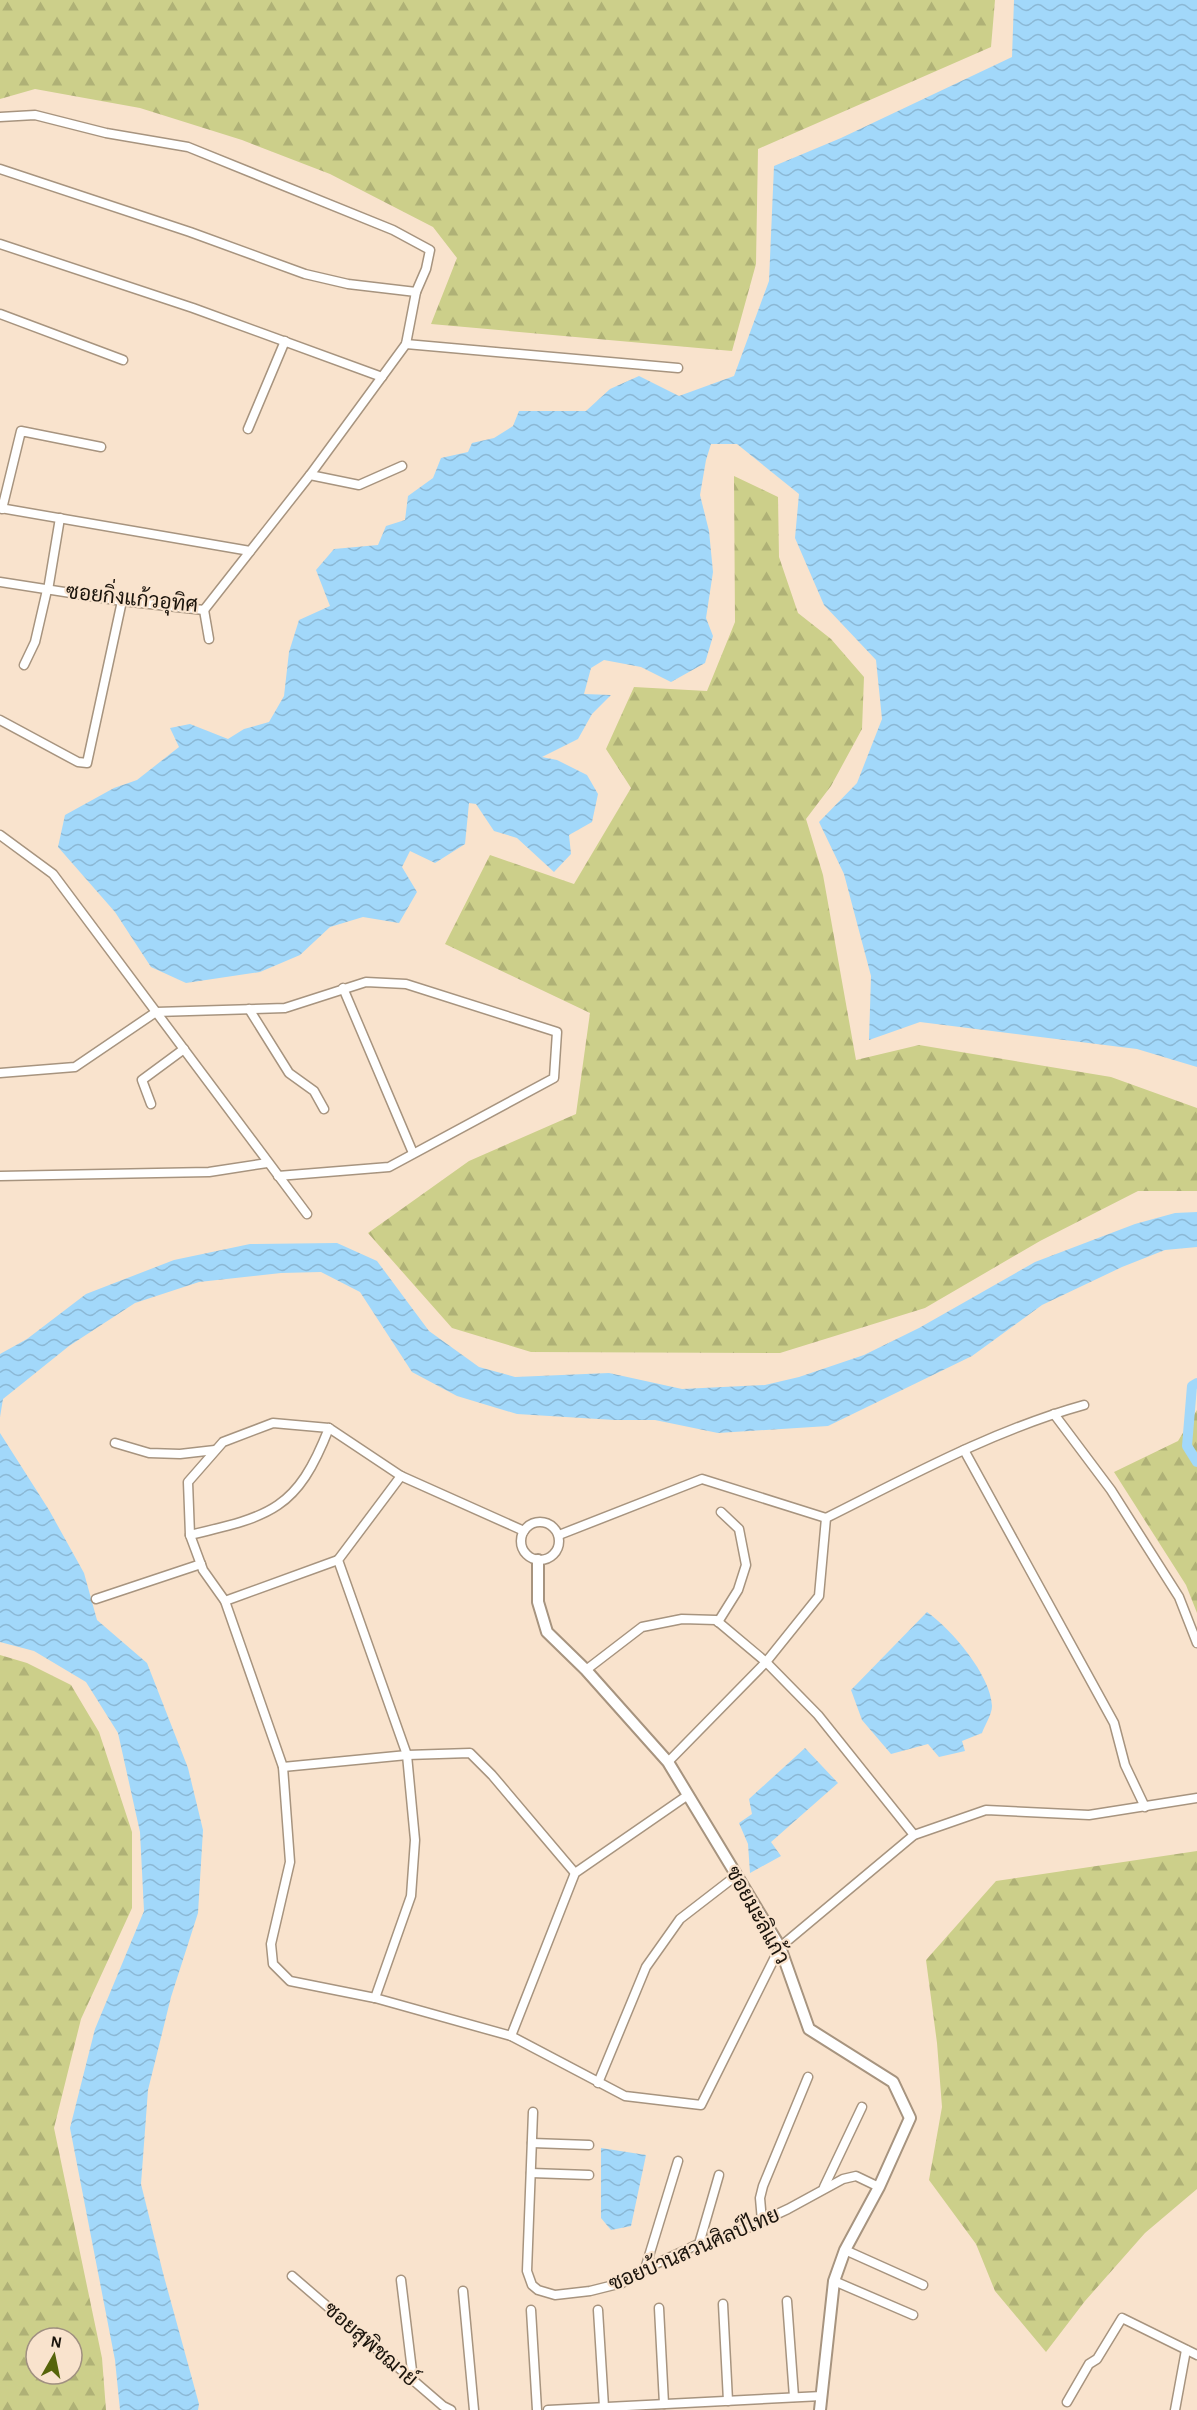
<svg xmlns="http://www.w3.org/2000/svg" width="1197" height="2410" viewBox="0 0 1197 2410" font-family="'Alegreya Sans',Sarabun,sans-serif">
<defs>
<pattern id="forest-firs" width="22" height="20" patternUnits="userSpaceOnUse" patternTransform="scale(1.5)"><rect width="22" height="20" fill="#cccf8a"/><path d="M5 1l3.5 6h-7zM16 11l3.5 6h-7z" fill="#afb176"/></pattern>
<pattern id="water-waves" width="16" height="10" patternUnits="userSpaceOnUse" patternTransform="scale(1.5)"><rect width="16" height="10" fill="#a2d8fa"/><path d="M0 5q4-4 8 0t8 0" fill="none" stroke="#8bb8d5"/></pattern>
</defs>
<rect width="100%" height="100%" fill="#f9e3cd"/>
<g fill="url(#forest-firs)" fill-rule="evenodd">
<polygon points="0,0 995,0 991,47 758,149 756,264 732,351 431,324 457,258 433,227 330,174 242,140 140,108 35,89 0,99"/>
<polygon points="734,476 778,497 779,557 798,613 831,639 864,677 862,729 831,786 806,819 823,875 856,1060 919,1045 1111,1077 1197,1108 1197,1191 1138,1191 1040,1241 925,1308 780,1353 531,1352 452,1328 368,1233 469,1161 576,1114 590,1013 445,944 490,855 574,884 631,788 606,749 634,687 707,691 735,622"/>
<polygon points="1197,1410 1197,1613 1186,1585 1114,1472 1178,1441"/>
<path d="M0 1655 27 1663 71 1685 99 1732 132 1832V1908L81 2019 54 2128 102 2358 106 2410H0ZM36 2338H72V2374H36Z"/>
<polygon points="1197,1851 1197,2189 1145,2233 1085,2301 1046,2352 995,2291 976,2244 929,2180 942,2107 937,2043 926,1960 996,1881"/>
</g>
<g fill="url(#water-waves)">
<polygon points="1014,0 1197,0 1197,1067 1137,1049 920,1022 869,1040 871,976 844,874 819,822 857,783 882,719 876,660 824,605 795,538 799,494 737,444 711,444 706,460 700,495 709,531 713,572 706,618 713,636 705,663 671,682 641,667 604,660 591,668 584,694 611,695 592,714 578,739 542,757 557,760 587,775 598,794 592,822 569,835 571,854 554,872 517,838 494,831 476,804 469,803 465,844 435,863 410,851 402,867 417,892 399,923 363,917 330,927 300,955 260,972 186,983 151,967 115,912 58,847 65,815 114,788 137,780 179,747 170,728 190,724 228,739 244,729 269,722 284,696 289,652 299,620 330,606 316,570 334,549 378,545 386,526 405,520 408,496 433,478 441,458 468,452 472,443 494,438 513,426 519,411 586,411 610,389 639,376 679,396 734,376 769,281 774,166 841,138 1012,57"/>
<polygon points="1197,1212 1197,1247 1165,1250 1122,1267 1042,1305 972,1356 828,1426 718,1433 655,1420 614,1420 517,1414 457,1396 412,1372 360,1292 321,1272 281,1273 199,1282 135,1303 69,1346 3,1399 0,1417 0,1354 27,1339 86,1294 174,1260 250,1244 337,1243 377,1261 429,1331 479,1367 515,1377 609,1373 682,1389 765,1385 799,1377 864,1355 919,1328 1035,1262 1135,1224 1175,1213"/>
<polygon points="0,1433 49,1510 84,1573 97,1620 147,1663 188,1768 203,1830 198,1913 171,1997 148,2090 141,2184 163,2273 199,2404 198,2410 120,2410 115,2360 70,2128 95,2029 144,1911 140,1832 118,1733 86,1682 34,1651 0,1642"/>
<path d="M927 1612C951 1629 991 1675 992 1706 992 1714 985 1725 982 1733L962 1741 965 1751 939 1757 928 1744 891 1754 862 1720 851 1690Z"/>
<polygon points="805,1748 838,1783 771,1842 781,1856 750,1873 748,1844 739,1823 752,1814 749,1799"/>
<polygon points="601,2148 646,2155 631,2226 611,2230 601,2218"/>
</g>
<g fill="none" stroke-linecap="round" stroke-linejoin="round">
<polyline stroke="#a2d8fa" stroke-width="10" points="1197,1383 1192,1386 1187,1446 1197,1462"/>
<g stroke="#a7947f" stroke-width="11">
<g id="minor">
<polyline points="0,117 35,115 106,133 188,147 393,230 430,250 426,269 416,292"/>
<polyline points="0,169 190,232 305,274 348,284 416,292 406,344 310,475"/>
<polyline points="0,244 193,308 382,377"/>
<polyline points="0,314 123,360"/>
<polyline points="406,344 678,368"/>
<polyline points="248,429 285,341"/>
<polyline points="0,508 250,551"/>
<polyline points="2,509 21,431 101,447"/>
<polyline points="0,582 122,601 204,610 310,475 359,485 402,466"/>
<polyline points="48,590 60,518"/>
<polyline points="204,610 209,639"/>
<polyline points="24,665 35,642 47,590"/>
<polyline points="0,720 78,762 87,763 122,601"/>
<polyline points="0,835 53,874 307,1214"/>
<polyline points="343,988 413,1153"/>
<polyline points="249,1009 289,1073 314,1091 324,1109"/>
<polyline points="0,1073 75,1067 156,1012 285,1008 366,982 406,984 557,1032 554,1078 389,1167 278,1176"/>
<polyline points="151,1104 142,1080 184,1049"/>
<polyline points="0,1176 209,1172 267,1163"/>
<polyline points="1054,1414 1111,1490 1179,1597 1197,1643"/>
<polyline points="115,1443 149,1453 180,1454 215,1450"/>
<polyline points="964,1450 1114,1723 1125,1765 1145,1807"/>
<circle cx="540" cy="1541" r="19"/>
<polyline points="524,1531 401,1476 329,1428 273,1423 223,1442 188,1482 190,1535 203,1570 225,1601 283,1767 290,1862 271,1944 273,1964 290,1981 375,1998 511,2036 625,2096 701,2105 780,1947 914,1835 986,1810 1089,1815 1197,1798"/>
<path d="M190 1535C271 1516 297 1510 329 1428"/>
<path d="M559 1535 702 1479 826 1518C910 1476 994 1430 1084 1405"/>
<polyline points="96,1599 201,1564"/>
<polyline points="225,1601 338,1560"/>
<polyline points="718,1622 738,1590 746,1565 739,1529 721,1512"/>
<polyline points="586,1670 642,1627 682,1619 716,1620 766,1662 818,1715 914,1835"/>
<polyline points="668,1762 766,1662 819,1596 826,1518"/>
<polyline points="283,1767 407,1755 470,1753 492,1775 575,1873"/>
<polyline points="375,1998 411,1896 415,1840 407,1755 338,1560 401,1476"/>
<polyline points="511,2036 575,1873 688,1795"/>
<polyline points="598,2083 646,1967 680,1919 737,1875"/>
<polyline points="533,2112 527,2271 532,2285 538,2290 555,2295 590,2291 622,2283 645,2269 705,2241 745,2229 788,2209 843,2179 856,2176 879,2187"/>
<polyline points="532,2143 589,2145"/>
<polyline points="531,2173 589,2175"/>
<polyline points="824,2187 862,2107"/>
<polyline points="762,2221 760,2198 763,2186 808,2077"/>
<polyline points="699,2244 719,2175"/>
<polyline points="845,2250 923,2285"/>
<polyline points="645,2269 678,2161"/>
<polyline points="292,2276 443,2406 451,2410"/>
<polyline points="401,2280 413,2379"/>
<polyline points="834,2281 913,2315"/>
<polyline points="463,2291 474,2410"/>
<polyline points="787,2301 794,2397"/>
<polyline points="723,2304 728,2401"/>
<polyline points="659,2308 664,2404"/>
<polyline points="531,2310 537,2410"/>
<polyline points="598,2310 604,2407"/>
<polyline points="1067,2402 1089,2364 1097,2359 1122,2318 1197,2355"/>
<polyline points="548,2410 822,2396"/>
<polyline points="1175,2410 1186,2350"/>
</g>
</g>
<g stroke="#a7947f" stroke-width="14">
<polyline id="tertiary" points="538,1560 538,1602 547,1632 586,1670 668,1762 780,1947 809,2029 893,2082 910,2118 879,2187 845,2250 834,2281 820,2410"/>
</g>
<use href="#minor" stroke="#fff" stroke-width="8"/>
<use href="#tertiary" stroke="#fff" stroke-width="10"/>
</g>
<g text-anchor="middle" stroke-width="4.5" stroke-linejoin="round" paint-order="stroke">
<g font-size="21" fill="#1b140c" stroke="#f9e3cd">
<text transform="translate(132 598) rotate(6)" y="7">ซอยกิ่งแก้วอุทิศ</text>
<text transform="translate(758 1915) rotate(61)" y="7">ซอยมะลิแก้ว</text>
<text transform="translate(694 2249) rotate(-23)" y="7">ซอยบ้านสวนศิลป์ไทย</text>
<text transform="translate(371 2344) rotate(41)" y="7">ซอยสุพิชฌาย์</text>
</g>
</g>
<g transform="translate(54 2356) rotate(9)"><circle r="28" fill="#f9e3cd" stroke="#a09080" stroke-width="1.5"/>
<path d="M0-4.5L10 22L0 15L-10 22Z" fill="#56640a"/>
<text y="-9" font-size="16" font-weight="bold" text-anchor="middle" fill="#1b140c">N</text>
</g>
</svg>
